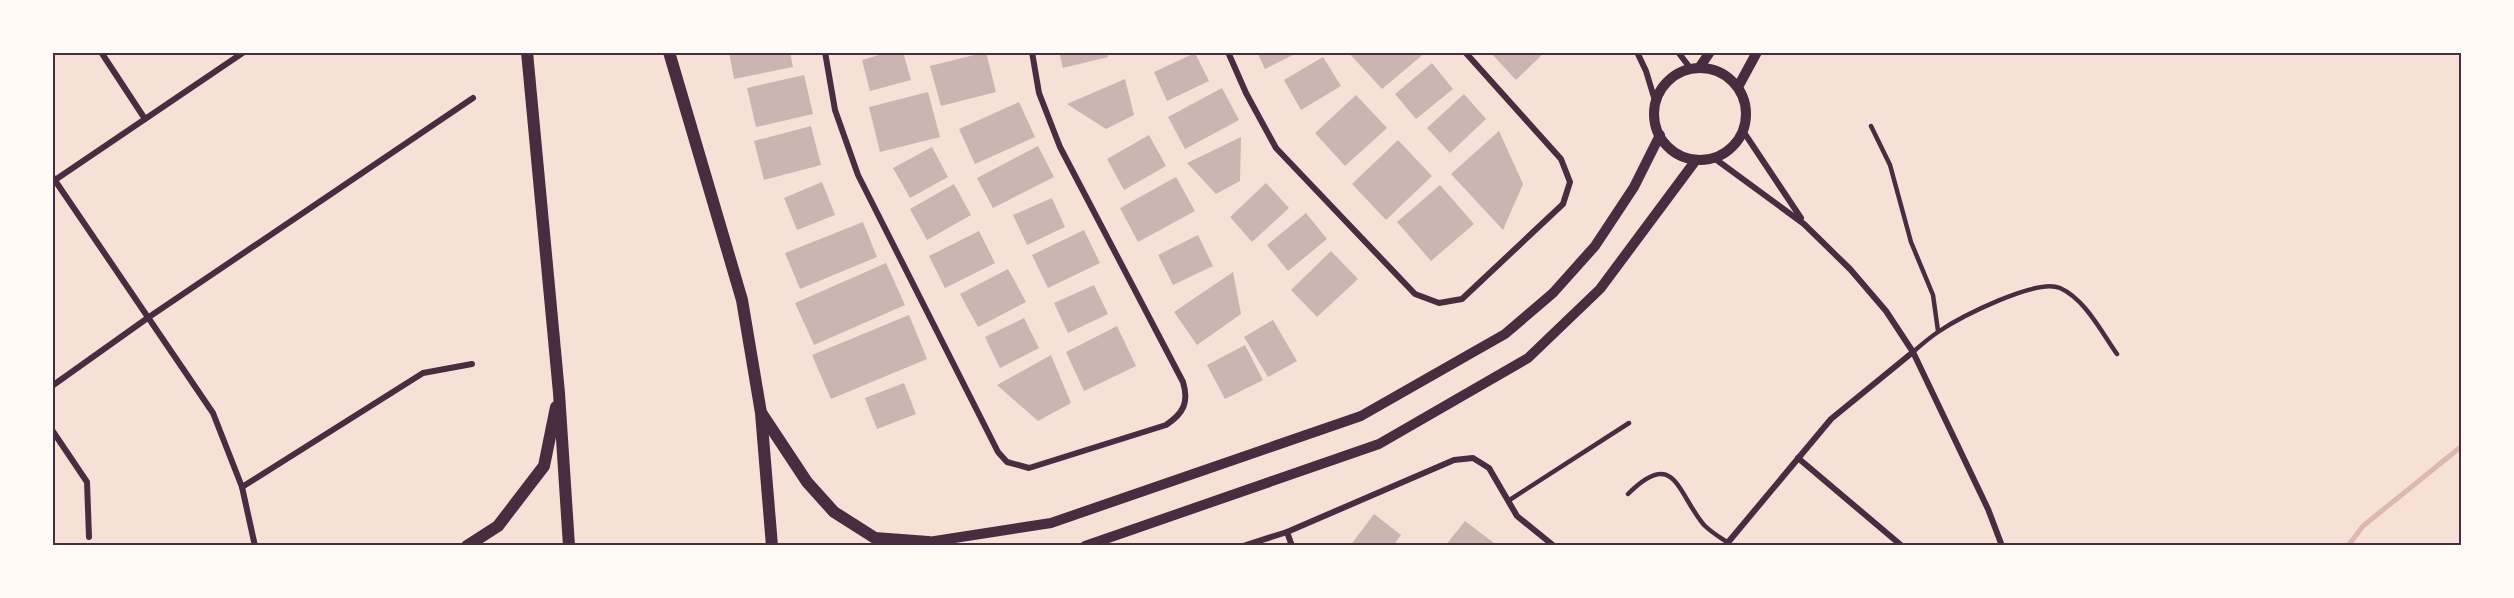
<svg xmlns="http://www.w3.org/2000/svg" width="2514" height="598" viewBox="0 0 2514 598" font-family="Merriweather,serif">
<rect width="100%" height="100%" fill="#f7e1d7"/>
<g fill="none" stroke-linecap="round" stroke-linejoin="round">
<polyline stroke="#dcb8b0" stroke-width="5" points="2348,546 2363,526 2462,446"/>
</g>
<g fill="#ccb4b1">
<polygon points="729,52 790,52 793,67 734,79"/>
<polygon points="889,52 903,52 911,80 870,91 862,60"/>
<polygon points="986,52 996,92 941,106 930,66"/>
<polygon points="1059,52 1107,52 1108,57 1063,68"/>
<polygon points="1257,52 1299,52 1265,69"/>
<polygon points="1348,52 1426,52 1382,89"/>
<polygon points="1490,52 1545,52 1516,80"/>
<polygon points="1195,53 1209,81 1167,101 1154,72"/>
<polygon points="1323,57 1341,86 1301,110 1284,80"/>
<polygon points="1432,63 1453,89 1416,119 1395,94"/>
<polygon points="804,75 813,114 756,127 747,88"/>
<polygon points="1125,79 1134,115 1106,129 1067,104"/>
<polygon points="1222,88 1239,120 1185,149 1168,117"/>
<polygon points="928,92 940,137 880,152 869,107"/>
<polygon points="1464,94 1486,119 1450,153 1427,128"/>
<polygon points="1356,95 1387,128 1345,166 1315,133"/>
<polygon points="1019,102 1035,137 975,164 959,129"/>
<polygon points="811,126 821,165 764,180 754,141"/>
<polygon points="1499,131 1523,184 1503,230 1451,174"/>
<polygon points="1149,135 1166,166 1124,190 1107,159"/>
<polygon points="1241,137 1240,181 1216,194 1187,163"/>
<polygon points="1398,140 1432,176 1386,220 1352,184"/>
<polygon points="1038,146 1054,177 993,208 977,178"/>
<polygon points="932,147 948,177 910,198 893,168"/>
<polygon points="1176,177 1195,211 1138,242 1120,208"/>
<polygon points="822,182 835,215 797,230 784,198"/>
<polygon points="1266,183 1289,208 1252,242 1230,217"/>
<polygon points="954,184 971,215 927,240 910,209"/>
<polygon points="1440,185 1474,224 1431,261 1397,222"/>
<polygon points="1052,198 1065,227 1027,245 1013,215"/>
<polygon points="1306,213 1327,239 1288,271 1267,245"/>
<polygon points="863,222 877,257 800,289 785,253"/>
<polygon points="1084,230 1100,263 1048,288 1032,255"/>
<polygon points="979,231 995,263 945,288 929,256"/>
<polygon points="1198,235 1213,266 1173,285 1158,255"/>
<polygon points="1331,251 1358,279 1317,317 1291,290"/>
<polygon points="886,263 905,305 814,345 795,303"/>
<polygon points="1008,269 1026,302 978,327 960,294"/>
<polygon points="1233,272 1241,314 1197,345 1174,312"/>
<polygon points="1094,285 1108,314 1068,333 1054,303"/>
<polygon points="909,315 927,359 831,399 812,355"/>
<polygon points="1024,318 1039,348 1000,368 985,337"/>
<polygon points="1273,320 1297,361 1268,377 1244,337"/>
<polygon points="1117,326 1136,366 1084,391 1066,352"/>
<polygon points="1245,345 1263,380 1225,399 1207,365"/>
<polygon points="1051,355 1071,403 1038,421 997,385"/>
<polygon points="904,383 916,414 877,429 865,398"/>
<polygon points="1374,514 1401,535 1393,546 1350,546"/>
<polygon points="1465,521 1494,543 1492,546 1445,546"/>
</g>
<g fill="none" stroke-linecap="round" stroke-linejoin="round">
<g stroke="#4a2c40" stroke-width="4.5">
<polyline points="1871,126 1890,165 1911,242 1933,295 1938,331"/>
<path d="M1913 352C1921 345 1929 338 1938 332 1960 317 2036 278 2060 288 2085 299 2102 333 2117 354"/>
<path d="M1628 494C1675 447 1677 493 1704 525 1710 531 1719 537 1727 542"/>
<polyline points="1508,501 1629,423"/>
</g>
<g stroke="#4a2c40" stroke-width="6">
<polyline points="101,52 145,119"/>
<path d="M825 52 835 110 858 175 998 452 1007 462 1029 468 1166 425C1184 413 1189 402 1183 382L1060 147 1039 93 1032 52"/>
<polyline points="1228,52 1246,93 1276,148 1415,294 1439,303 1462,299 1563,204 1570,182 1561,159 1465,52"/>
<polyline points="1637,52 1646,71 1656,104"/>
<polyline points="1678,52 1691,69"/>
<polyline points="1743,131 1801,218"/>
<polyline points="1714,158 1804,224 1850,269 1886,311 1913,352 1988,509 2002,546"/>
<polyline points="52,176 213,413 242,487 255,546"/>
<polyline points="55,180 244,52"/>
<polyline points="52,386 149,317 473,98"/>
<polyline points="52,430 87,482 89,537"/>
<polyline points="1798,458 1902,546"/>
<polyline points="242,487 423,373 472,364"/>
<polyline points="1287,532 1292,546"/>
<polyline points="1243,546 1287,532 1454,460 1473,458 1489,468 1517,516 1554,546"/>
<polyline points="1725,546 1831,419 1913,352"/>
</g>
<g stroke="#4a2c40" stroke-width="10">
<polyline points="1699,68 1710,52"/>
<circle cx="1700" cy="114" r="46"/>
<polyline points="1738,87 1757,52"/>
<polyline points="922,543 1051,523 1361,416 1505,334 1553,293 1595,246 1634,187 1660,135"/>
<polyline points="1085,546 1379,444 1528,358 1600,289 1696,160"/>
</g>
<g stroke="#4a2c40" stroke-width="12">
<polyline points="527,52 559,393 569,546"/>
<polyline points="669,52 742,300 761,413 772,546"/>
<polyline points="762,414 807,482 834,512 875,538 928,542"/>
<polyline points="467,546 498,526 544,466 556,407"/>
</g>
</g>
<rect width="2514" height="598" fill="none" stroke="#fffaf5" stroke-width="108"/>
<rect x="54" y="54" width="2406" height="490" fill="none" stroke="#4a2c40" stroke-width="2"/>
</svg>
